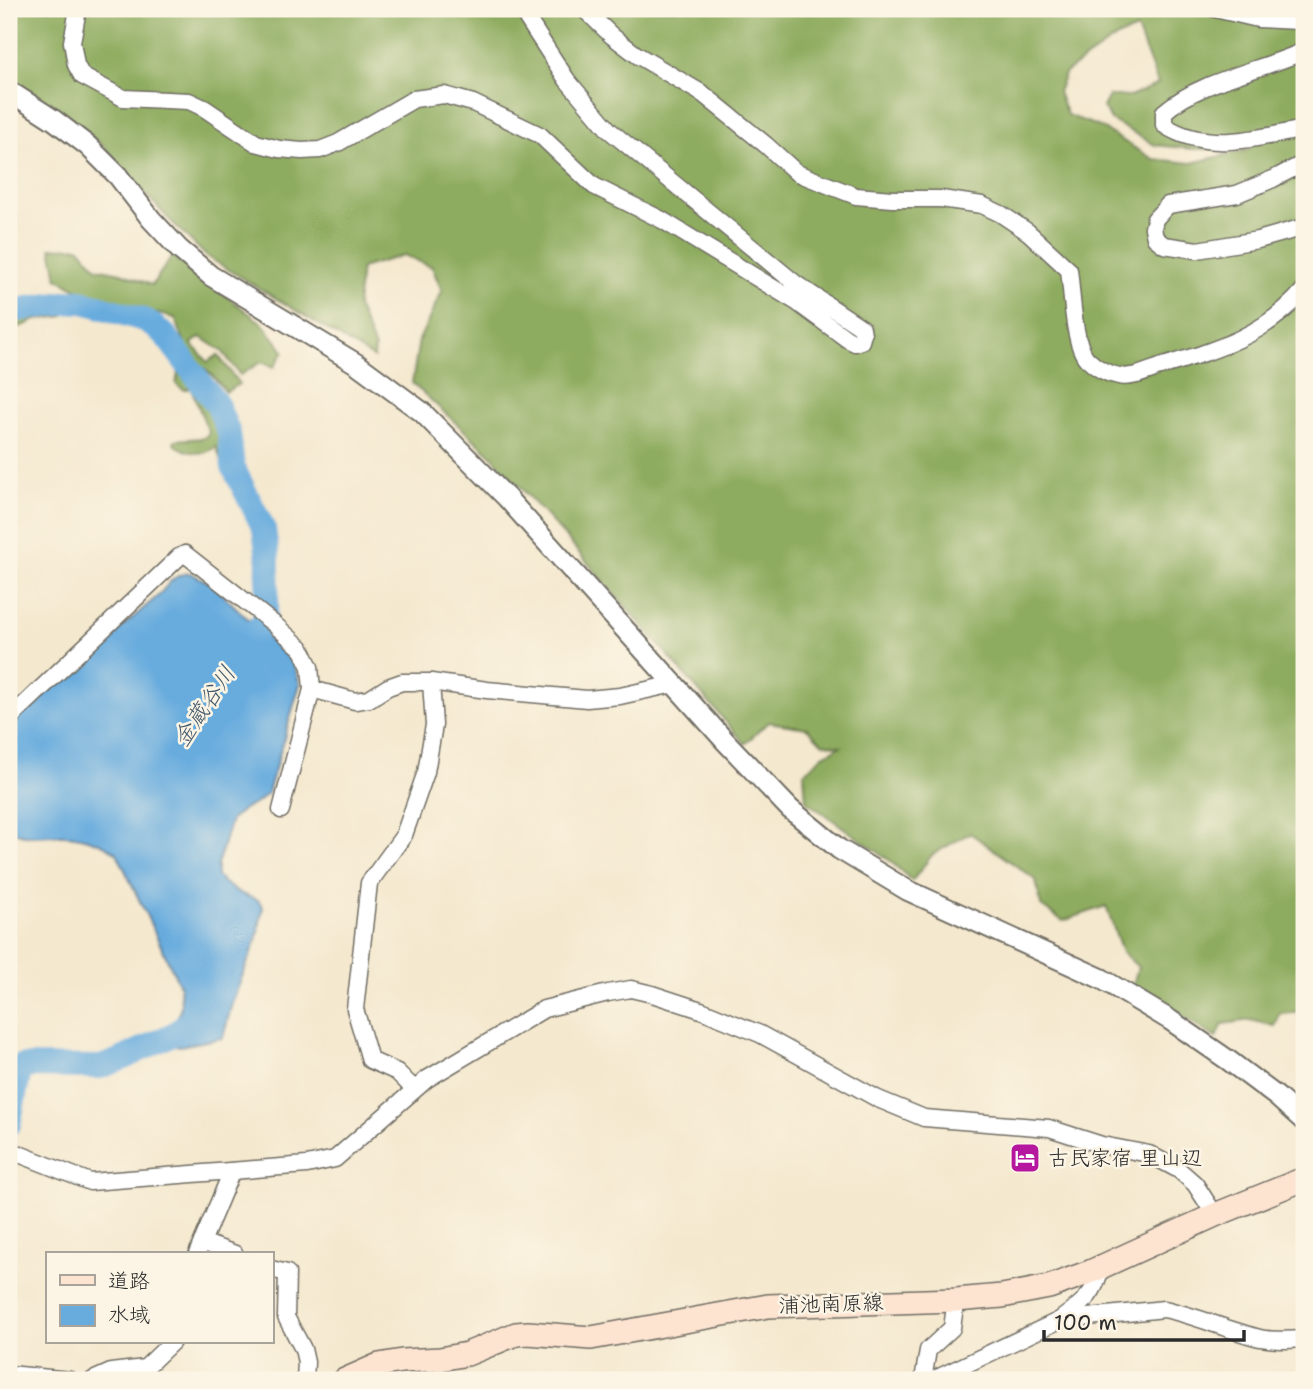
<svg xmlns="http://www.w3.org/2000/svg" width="1313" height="1389" viewBox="0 0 1313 1389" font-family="'Shantell Sans','Klee One',sans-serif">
<rect width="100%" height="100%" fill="#fcf5e5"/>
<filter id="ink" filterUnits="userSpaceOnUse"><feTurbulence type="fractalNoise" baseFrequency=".0143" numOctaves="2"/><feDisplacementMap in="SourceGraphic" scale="14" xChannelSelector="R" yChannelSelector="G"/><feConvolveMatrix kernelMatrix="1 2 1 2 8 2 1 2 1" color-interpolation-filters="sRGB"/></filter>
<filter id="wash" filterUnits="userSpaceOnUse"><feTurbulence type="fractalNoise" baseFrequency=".00686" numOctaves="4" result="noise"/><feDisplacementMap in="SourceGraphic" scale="28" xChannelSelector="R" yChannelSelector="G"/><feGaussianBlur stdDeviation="1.57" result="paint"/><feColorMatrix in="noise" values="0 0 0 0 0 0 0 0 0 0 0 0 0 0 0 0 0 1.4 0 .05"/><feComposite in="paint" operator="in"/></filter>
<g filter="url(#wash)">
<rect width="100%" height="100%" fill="#f4e8ce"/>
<g fill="#8eac5e" stroke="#5c6c44" stroke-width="2" fill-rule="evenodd">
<path d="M11 9H1304V1012L1280 1014 1275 1026 1250 1020 1223 1024 1216 1038 1165 1004 1133 985 1138 967 1122 952 1106 906 1063 921 1041 906 1036 880 970 833 932 855 912 881 889 860 806 801 804 773 823 755 841 746 822 743 807 728 768 722 745 744 560 531 490 454 412 383 419 340 442 291 432 267 404 255 361 268 357 306 375 348 374 358 206 256 163 213 103 146 55 109 15 84C7 60 6 34 11 9ZM1137 29 1158 84 1132 96H1109L1103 107 1111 120 1155 145 1193 149H1215L1266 134 1247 150 1191 163 1153 159 1100 127 1067 115 1058 92 1066 72 1119 36Z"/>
<polygon points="79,247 97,268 121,273 152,285 172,256 262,323 284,351 274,367 261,362 240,375 222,351 201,337 192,343 194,347 208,362 218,355 239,384 226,392 212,375 190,356 175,318 151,312 133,312 84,293 57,278 51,248"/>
<polygon points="62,307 64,316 35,320 23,326 9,328 9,315"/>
<path d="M184 369 215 410 224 434 228 465 236 484 227 476 216 447C203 457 187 453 174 444L175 440 204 438 209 433 191 388 184 390 176 384 178 373Z"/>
</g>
<path fill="#68acde" stroke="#4a6c84" stroke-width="2" d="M190 573 212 584 293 663 300 684 268 793 255 804 243 809 231 820 217 865V876L224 883 239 893 258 900 263 907 257 938 232 1003 223 1038 180 1046 174 1045 175 1025 181 1006 180 986 117 853C101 842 85 836 64 835 46 834 24 840 9 829V725L159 595C169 583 174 574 190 573Z"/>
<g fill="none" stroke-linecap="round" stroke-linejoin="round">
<g stroke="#68acde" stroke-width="24">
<polyline points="9,311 79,301 98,306 147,321 165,335 218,406 229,433 233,467 264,529 268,558 267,603 264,620 239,655"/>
<polyline points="9,1124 21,1066 100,1067 122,1059 177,1032 198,1013"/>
</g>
</g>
</g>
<g filter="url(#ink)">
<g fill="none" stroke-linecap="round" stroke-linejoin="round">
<g stroke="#716d64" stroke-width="19">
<g id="minor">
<polyline points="78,9 72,42 76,65 82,76 123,98 189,101 204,108 256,143 279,149 302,151 320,150 338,143 414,99 444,95 473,103 540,135 594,186 662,220 798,303 847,339 855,343 861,341 863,334 862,328 796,284 609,130 567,80 521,9"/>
<path d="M584 9 612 36 637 55 703 94 766 145 797 173 856 196 892 199H941L982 205 1001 214 1028 232 1069 270C1072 291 1073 344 1087 359 1095 367 1107 374 1119 376 1132 379 1148 371 1160 367 1216 350 1265 336 1304 290"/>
<polyline points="1215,9 1258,19 1299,21 1304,23"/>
<path d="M1304 51C1260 71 1201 80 1164 112V125C1205 153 1259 138 1304 129"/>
<polyline points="1304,163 1273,179 1237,194 1168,205 1155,219 1153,228 1155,238 1164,245 1197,250 1258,240 1304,227"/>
<polyline points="312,689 355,701 369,699 388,687 402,682 431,682 487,690 587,699 620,696 674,684"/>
<polyline points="9,719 179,557 185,554 274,624 301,648 310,667 312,689 281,810"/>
<polyline points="414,1089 397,1072 370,1060 355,1009 369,883 404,835 426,772 434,725 431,682"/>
<polyline points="9,1150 90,1182 307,1165 335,1159 427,1079 544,1009 608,993 631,989 652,994 701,1010 760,1034 878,1099 924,1118 1049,1128 1102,1145 1149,1154 1179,1170 1195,1184 1215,1215"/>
<polyline points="202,1242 235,1254"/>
<polyline points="197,1254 232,1171"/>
<polyline points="271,1269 287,1273 286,1317 303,1349 306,1362 305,1380"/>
<path d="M1060 1320C1083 1302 1094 1297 1101 1267"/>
<polyline points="9,1374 70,1380"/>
<polyline points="93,1380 111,1372 145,1368 172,1342"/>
<polyline points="923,1380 928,1350 952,1328 956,1300"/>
<path d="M933 1380 1060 1320 1164 1309C1197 1316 1227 1330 1260 1338 1275 1341 1289 1340 1304 1339"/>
</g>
</g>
<g stroke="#716d64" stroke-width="23">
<polyline id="tertiary" points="9,91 54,120 88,146 118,176 151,219 179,249 211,276 357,364 422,412 507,498 726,742 790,809 839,849 907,890 1102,979 1170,1020 1228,1060 1276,1096 1304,1121"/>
</g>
<g stroke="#716d64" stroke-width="26">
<polyline id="secondary" points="345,1380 379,1365 402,1361 440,1359 467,1354 516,1334 528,1333 591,1338 768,1306 956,1300 1002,1296 1049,1287 1090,1272 1215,1215 1304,1179"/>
</g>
<use href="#minor" stroke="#fff" stroke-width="16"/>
<use href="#tertiary" stroke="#fff" stroke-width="19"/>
<use href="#secondary" stroke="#fde4d1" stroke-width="23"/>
</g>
</g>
<defs>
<g id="hotel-square" transform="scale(1.575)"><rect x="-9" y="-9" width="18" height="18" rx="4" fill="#b5179e" stroke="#fcf5e5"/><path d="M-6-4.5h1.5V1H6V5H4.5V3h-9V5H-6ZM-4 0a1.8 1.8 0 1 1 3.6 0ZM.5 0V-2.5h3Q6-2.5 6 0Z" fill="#fff"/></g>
</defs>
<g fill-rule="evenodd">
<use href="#hotel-square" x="1025" y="1158"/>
</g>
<g text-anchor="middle" stroke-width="5" stroke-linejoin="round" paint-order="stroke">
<g font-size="21" fill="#2b2b2b" stroke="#fcf5e5" text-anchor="start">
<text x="1048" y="1165">古民家宿 里山辺</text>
</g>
<g font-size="21" fill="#2b2b2b" stroke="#fcf5e5">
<text transform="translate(831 1304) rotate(-2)" y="7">浦池南原線</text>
</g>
<g font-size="23" font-style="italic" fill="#40586a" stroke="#fcf5e5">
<text transform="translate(204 706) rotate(-56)" y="8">金蔵谷川</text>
</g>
</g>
<rect width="1313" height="1389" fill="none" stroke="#fcf5e5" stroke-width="35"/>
<rect x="46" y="1252" width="228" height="91" fill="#fcf5e5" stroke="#a8a49b" stroke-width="2"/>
<rect x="60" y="1275" width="35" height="10" fill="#fde4d1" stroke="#a8a49b" stroke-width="2"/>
<text x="108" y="1288" font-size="21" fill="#2b2b2b">道路</text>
<rect x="60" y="1305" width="35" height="21" fill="#68acde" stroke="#a8a49b" stroke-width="2"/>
<text x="108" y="1322" font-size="21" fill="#2b2b2b">水域</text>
<path d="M1044 1330v10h200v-10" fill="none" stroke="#2b2b2b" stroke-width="3.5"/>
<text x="1054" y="1330" font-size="21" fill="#2b2b2b" stroke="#fcf5e5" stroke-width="5" paint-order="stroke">100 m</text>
</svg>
